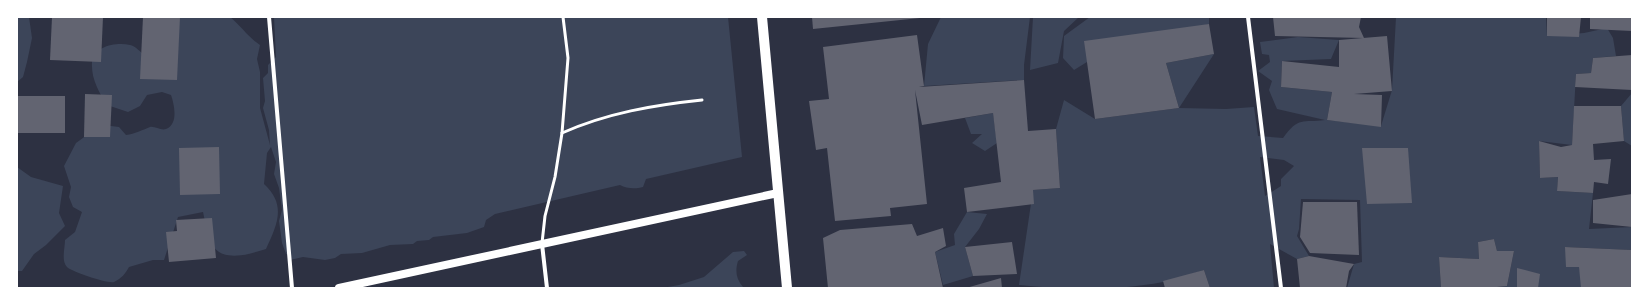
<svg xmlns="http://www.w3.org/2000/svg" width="1649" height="305" viewBox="0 0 1649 305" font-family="'DejaVu Sans',sans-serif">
<rect width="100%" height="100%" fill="#2d3142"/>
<g fill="#3c4559" fill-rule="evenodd">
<polygon points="17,17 29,17 32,38 27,62 23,77 17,82"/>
<path d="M168 17H230C241 26 249 38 260 45L257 59 260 72V108L270 145 269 130 263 108 265 101 263 78 268 73V65L276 57 274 17H728L742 157 646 179 643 187C636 189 627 189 620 185L495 214 486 220 484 227 467 233 433 237 429 240 417 241 413 244 390 245 362 253 341 254 335 258 325 260 303 257 290 260V255L286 254 282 243 279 221 282 210 279 188 274 174 276 162 271 147 267 153 264 184C287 205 277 225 266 249 249 254 224 263 212 245 207 239 205 220 203 212L178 217 164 260H153L129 267C125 274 122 278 114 282 108 284 72 272 67 267 61 261 65 248 65 240L75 232 82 212 73 207 69 197 71 187 64 166 76 143 98 127 111 126 119 127 126 135C135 134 142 130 150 127 155 126 161 131 166 129 179 124 174 104 171 95L162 92 147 95 140 106 128 112 107 105C99 92 91 79 92 62 94 46 116 42 130 45 135 46 141 52 145 56Z"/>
<polygon points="941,17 1030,17 1024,65 1024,80 924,86 928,44"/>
<polygon points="1033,17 1079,17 1064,31 1058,63 1030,70"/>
<polygon points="1090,17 1209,17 1209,24 1087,62 1074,70 1063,58 1064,36"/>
<path d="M1396 17H1546L1547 36 1584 33 1607 28 1613 38 1616 56 1593 58 1591 73 1576 74 1572 145 1539 141 1540 178 1558 177 1557 191 1593 193 1589 229 1632 227V250L1566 247V267H1579L1584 288H1487L1507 286 1514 251H1497L1494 239 1478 242 1479 259 1439 257 1441 288H1347L1354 264 1362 262 1360 200 1301 199 1299 229 1297 236 1309 256 1297 259 1270 244 1274 288H1210L1204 270C1190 274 1177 279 1163 282 1116 291 1066 290 1019 285L1033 190 1060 188 1056 129 1064 100 1095 119 1179 108 1166 63 1214 54 1179 108 1226 109 1254 107 1258 136 1283 138C1299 116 1302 123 1325 120L1277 109 1269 90 1272 81 1258 71 1270 62 1269 55 1262 54 1260 42 1298 37 1339 40 1331 59 1282 61 1281 87 1332 92 1327 120 1381 126 1392 90ZM1260 157 1284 160 1294 166 1281 179V186L1265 196Z"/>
<polygon points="1632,93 1632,146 1624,141 1621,106"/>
<polygon points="993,113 997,143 985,151 972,143 982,134 971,134 965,118"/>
<polygon points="17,167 31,177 63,186 59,213 65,226 46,245 34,254 22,271 17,271"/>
<polygon points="967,212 987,214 979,229 965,247 973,276 943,285 935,252 955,245 954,234"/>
<path d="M744 251 747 255 738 261C735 271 736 279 743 287L740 288H662L679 285 704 277 733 252Z"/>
</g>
<g fill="#626471">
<polygon points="52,17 103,17 101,62 50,60"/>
<polygon points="143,17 180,17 177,80 140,79"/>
<polygon points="812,17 920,17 920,18 813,29"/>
<polygon points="1273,17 1361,17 1359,27 1364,38 1275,36"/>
<polygon points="1547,17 1581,17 1579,37 1547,36"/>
<polygon points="1590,17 1632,17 1632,31 1590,29"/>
<polygon points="1209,24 1214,54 1166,63 1179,108 1095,119 1084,41"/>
<polygon points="917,35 924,86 919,87 1024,80 1028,131 1056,129 1060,188 1033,190 1034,204 967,212 964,188 1001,182 993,113 922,125 915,90 927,204 890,208 891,216 835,221 827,148 816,150 809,101 829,99 823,47"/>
<polygon points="1387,36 1392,91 1354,94 1382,95 1381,127 1327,120 1332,92 1281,87 1282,61 1339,67 1339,40"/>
<polygon points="1632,55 1632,90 1575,87 1576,74 1591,73 1593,58"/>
<polygon points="85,94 112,95 110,137 84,137"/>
<rect x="17" y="96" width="48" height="37"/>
<polygon points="1574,106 1621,106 1624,141 1593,144 1594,160 1611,159 1608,184 1594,182 1593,193 1557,191 1558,177 1540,178 1539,141 1561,147 1572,145"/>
<polygon points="219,147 220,194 180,195 179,148"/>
<polygon points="1362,148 1408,148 1412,203 1367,204"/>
<polygon points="1632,194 1632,227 1593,223 1593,200"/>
<polygon points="1303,202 1357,202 1359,255 1310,253 1300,237"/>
<polygon points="212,218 216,258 169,262 166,232 177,231 176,220"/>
<polygon points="912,224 917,236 943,228 946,246 935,252 943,288 828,288 823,238 840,230"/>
<polygon points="1494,239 1497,251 1514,251 1507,286 1487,288 1441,288 1439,257 1479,259 1478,242"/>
<polygon points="1012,242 1017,274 973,276 965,247"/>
<polygon points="1565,247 1632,250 1632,288 1581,288 1579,267 1566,267"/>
<polygon points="1309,256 1354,264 1349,271 1346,288 1300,288 1297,259"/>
<polygon points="1517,268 1540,274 1538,288 1517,288"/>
<polygon points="1204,270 1210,288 1165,288 1163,281"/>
<polygon points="1001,278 1002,288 966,288"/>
</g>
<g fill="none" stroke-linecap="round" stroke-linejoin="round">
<g stroke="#fff" stroke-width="3">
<path d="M562 133C607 113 654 105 702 100"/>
<polyline points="542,243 545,216 555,177 562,133 568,58 563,17"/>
</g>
<g stroke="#fff" stroke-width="4">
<polyline points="269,17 292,288"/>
<polyline points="1248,17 1281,288"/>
<polyline points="542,244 547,288"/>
</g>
<polyline stroke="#fff" stroke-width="8" points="339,288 778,193"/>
<polyline stroke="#fff" stroke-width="10" points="762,17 787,288"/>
</g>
<rect width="1649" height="305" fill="none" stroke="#ffffff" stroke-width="36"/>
</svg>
